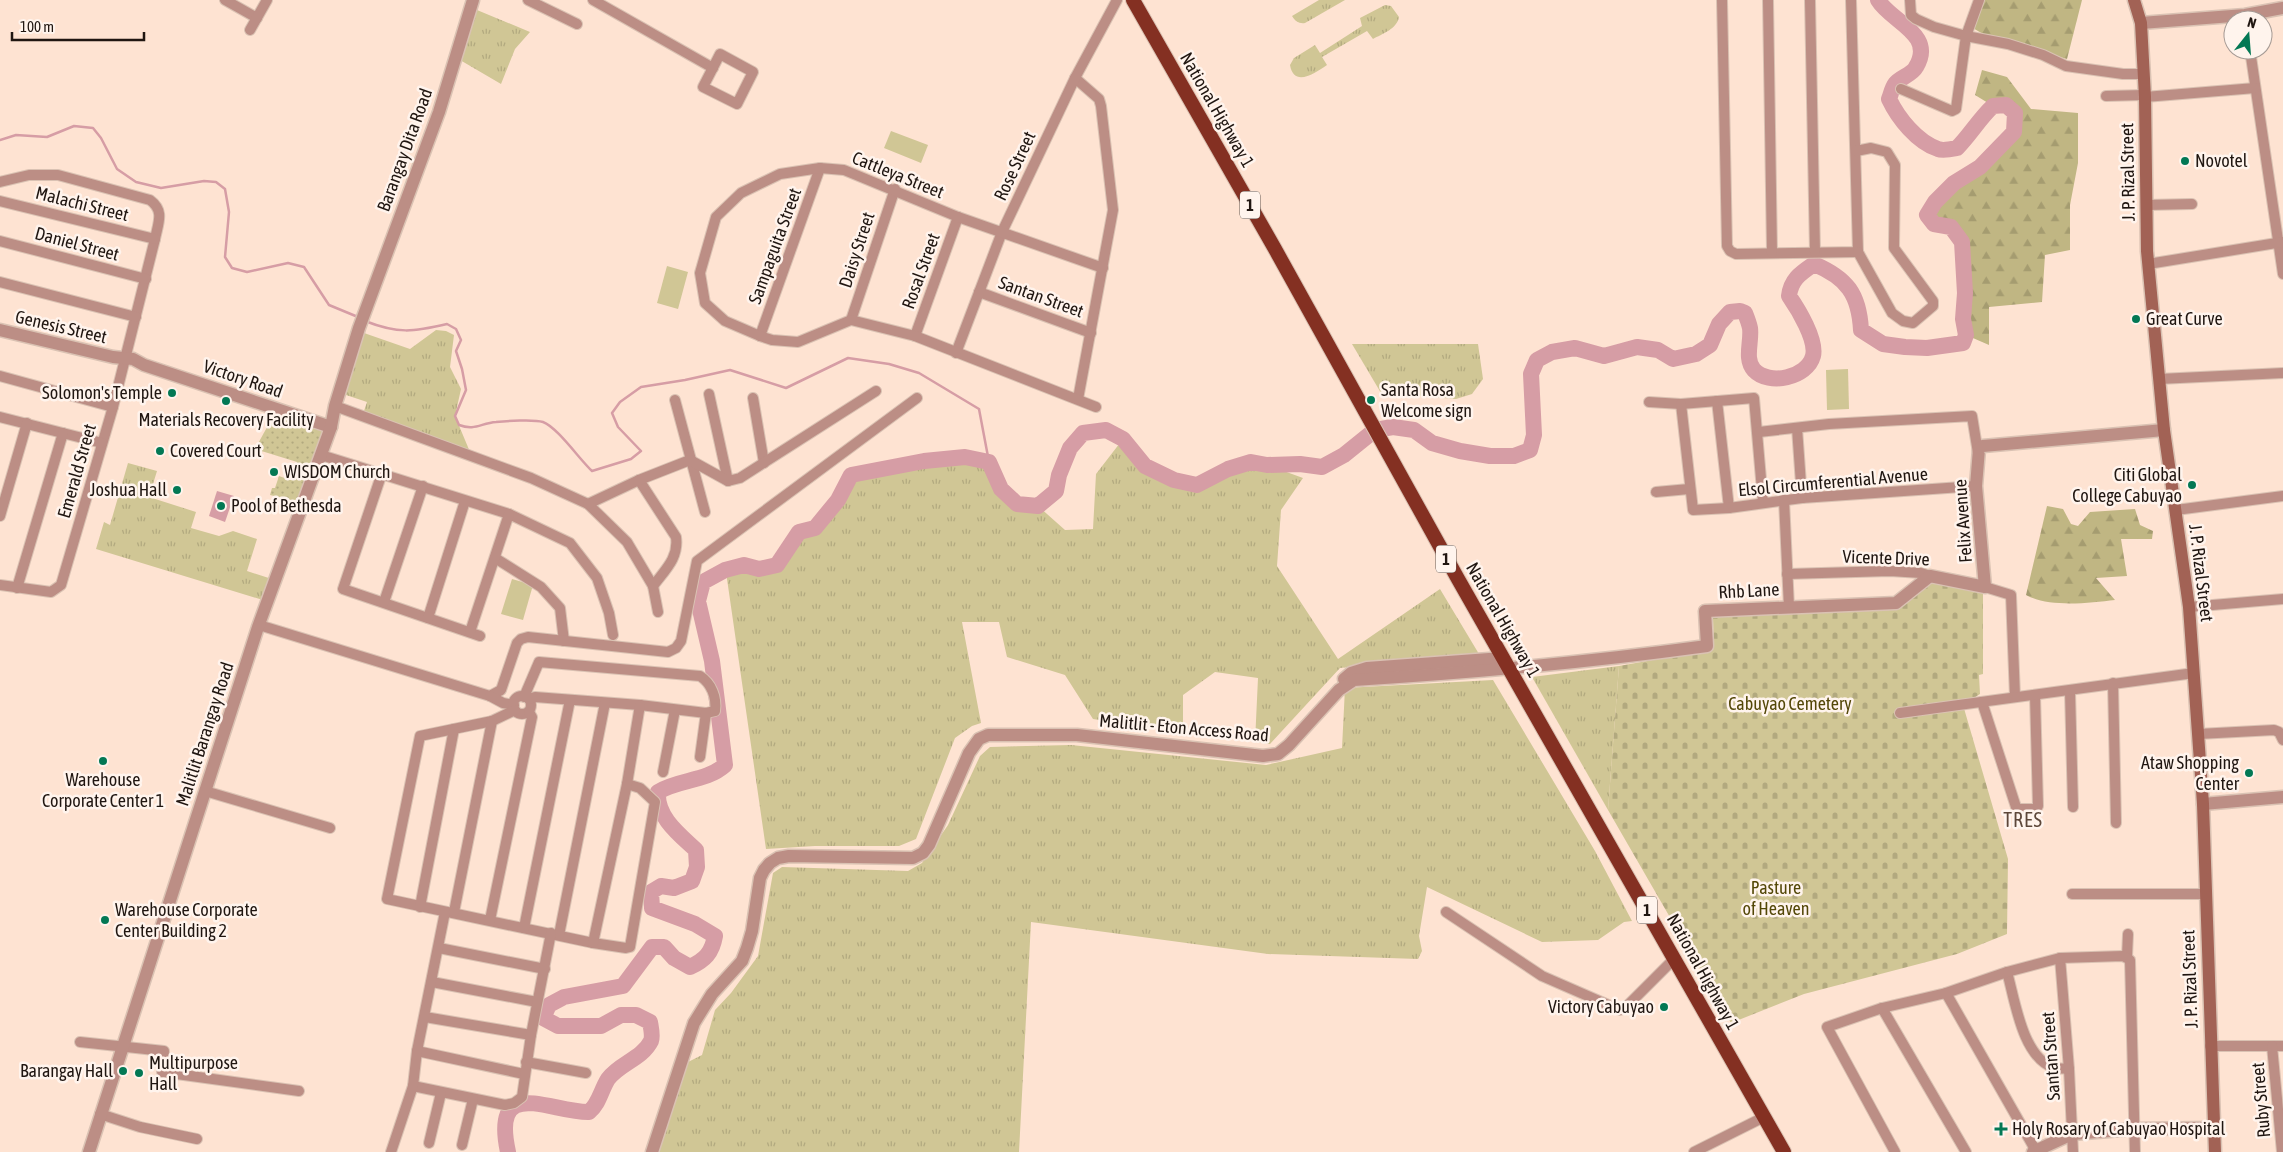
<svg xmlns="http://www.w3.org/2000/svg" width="2283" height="1152" viewBox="0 0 2283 1152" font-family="'Asap Condensed',sans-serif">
<defs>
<pattern id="grass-tufts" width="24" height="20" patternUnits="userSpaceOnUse" patternTransform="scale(1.25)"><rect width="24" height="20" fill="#d0c695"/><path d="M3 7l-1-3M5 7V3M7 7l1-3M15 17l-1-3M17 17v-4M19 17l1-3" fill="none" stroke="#b2a97f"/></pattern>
<pattern id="forest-firs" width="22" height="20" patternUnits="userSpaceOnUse" patternTransform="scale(1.25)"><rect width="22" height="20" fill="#c0b683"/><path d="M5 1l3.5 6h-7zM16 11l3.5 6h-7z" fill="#a59c70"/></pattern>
<pattern id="cemetery-stones" width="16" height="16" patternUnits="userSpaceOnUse" patternTransform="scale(1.25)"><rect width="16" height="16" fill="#d0c695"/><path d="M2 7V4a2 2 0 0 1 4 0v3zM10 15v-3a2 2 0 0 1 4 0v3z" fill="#b2a97f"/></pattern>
<pattern id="garden-dots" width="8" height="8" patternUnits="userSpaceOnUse" patternTransform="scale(1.25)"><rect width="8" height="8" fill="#d0c695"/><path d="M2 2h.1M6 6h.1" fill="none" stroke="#b2a97f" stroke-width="1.8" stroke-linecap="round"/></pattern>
</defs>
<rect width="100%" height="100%" fill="#fee3d2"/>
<g fill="url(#grass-tufts)">
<path d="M1319 0H1345L1305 23C1299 24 1295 21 1292 16Z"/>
<path d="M1385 5 1391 6 1399 17C1397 29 1382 34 1373 39L1367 31 1322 57 1327 65C1315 73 1294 88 1290 65L1294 58 1315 45 1320 53 1362 26 1360 18Z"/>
<polygon points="477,10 530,32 515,49 501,84 460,60"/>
<polygon points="436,330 446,331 454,335 450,367 461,389 455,416 470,452 363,414 367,402 343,394 364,333 410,349"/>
<polygon points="1352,344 1478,344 1483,379 1472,394 1456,399 1381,393"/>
<polygon points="1123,439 1145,466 1174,480 1197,485 1228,469 1251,462 1267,465 1303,478 1281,510 1277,566 1338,659 1440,589 1479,654 1340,668 1270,744 1255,742 1258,678 1215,672 1183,695 1183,733 1093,719 1065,675 1007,657 999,622 962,622 981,723 972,726 955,738 916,839 899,846 815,846 766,849 726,572 744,565 759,569 777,565 799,532 815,528 838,500 851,475 924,461 965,457 989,462 1001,489 1017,504 1038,506 1065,530 1093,529 1096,474"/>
<polygon points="128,463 157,471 149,497 196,512 191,528 219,536 233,531 257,539 247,571 275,580 266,601 96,549 104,522 110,525"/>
<polygon points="1619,666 1608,810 1532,677"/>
<polygon points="1493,680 1595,851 1632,921 1624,922 1598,940 1542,942 1427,887 1419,936 1422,951 1418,959 1268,954 1031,922 1019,1152 657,1152 688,1062 702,1055 715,1010 731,993 758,956 773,873 782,867 908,871 922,863 948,825 980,756 990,747 1071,745 1266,765 1342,748 1345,688"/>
</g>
<g fill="url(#forest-firs)">
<polygon points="1981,0 2082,0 2067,59 1990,38 1971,27"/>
<path d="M1982 70 2007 77 2031 109 2078 113V163L2070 205V250L2045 255 2042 302 1989 307V345L1966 335C1960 305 1969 273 1962 244 1960 238 1955 232 1951 227L1934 224 1927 215 1935 202 1954 183 1980 167 2014 132 2015 113 2006 105 1993 106 1975 95Z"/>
<path d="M2047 506 2063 509 2071 524 2078 526 2090 512 2135 509 2140 525 2153 531 2152 539H2121L2127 576 2096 578 2115 600C2089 603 2049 608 2026 595Z"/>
</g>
<polygon fill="url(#cemetery-stones)" points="1930,581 1983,590 1983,674 1979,675 1980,694 1963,705 2008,859 2007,934 1957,954 1804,994 1731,1023 1608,810 1619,666 1714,649 1713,618 1715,614 1901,607"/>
<g fill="#d0c695">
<polygon points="891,131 928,145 921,163 884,148"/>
<polygon points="667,266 688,272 678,309 657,303"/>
<polygon points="1848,369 1849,409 1827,410 1826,370"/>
<polygon points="512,579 533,585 523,620 501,614"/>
</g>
<polygon fill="url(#garden-dots)" points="276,411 326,429 299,502 270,495 272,488 275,488 279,476 290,480 294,478 297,469 295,468 297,462 255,449"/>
<polygon fill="#d69da5" points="217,491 234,496 225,522 209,516"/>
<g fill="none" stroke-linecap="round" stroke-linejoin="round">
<g stroke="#d69da5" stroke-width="2.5">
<polyline points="0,140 16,135 47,137 74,126 93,128 101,138 117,169 136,182 161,188 204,181 216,182 225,189 229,212 225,257 232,268 247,272 288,263 304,267 329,305 358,317"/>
<path d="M365 321C398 334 413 332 447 324L456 329 461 340 456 351 462 369 466 390 455 416 459 425C475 431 481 423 496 422 506 421 534 419 543 422 557 427 580 460 592 471L631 459 641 451 618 427 612 413 620 402 641 387 685 380 730 370 786 388 848 358 889 364 919 373 979 409 989 462"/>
</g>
<path stroke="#d69da5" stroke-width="16" d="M508 1152C491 1074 551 1113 589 1112 599 1104 601 1090 608 1079 620 1063 642 1059 651 1041 653 1036 651 1028 650 1022L636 1015H621L601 1026H558L543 1018 549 1005 564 997 623 986 652 947H664L674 958 690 967C705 960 712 953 715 936L695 924 652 908 651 892 661 886 674 888 692 881 697 867 696 850C680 835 656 817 658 792 679 779 706 782 725 765L712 661 698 601 703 582 725 570 744 565 759 569 777 565 799 532 815 528 838 500 851 475 924 461 965 457 989 462 1001 489 1017 504 1038 506 1056 491 1059 475 1070 448 1083 433 1106 430 1123 439 1145 466 1174 480 1197 485 1228 469 1251 462 1267 465 1300 464 1322 467 1344 455 1375 430 1393 427 1414 430 1432 443 1460 451 1490 456H1514L1530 450 1534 435 1531 374 1537 360 1552 352 1575 348 1604 356 1637 347 1658 350 1673 359 1696 354 1710 345 1719 324 1730 312 1740 311 1745 313C1747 318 1749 323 1750 328 1752 341 1744 359 1754 370 1769 386 1807 378 1813 356 1817 340 1798 309 1789 296 1791 279 1801 273 1814 264 1847 278 1859 294 1861 330L1883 344 1905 347 1927 348 1963 343 1966 335 1963 319 1965 293 1962 242 1951 227 1934 224 1927 215 1935 202 1954 183 1980 167 2014 132 2015 113 2006 105 1993 106C1979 119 1970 135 1957 148 1952 149 1943 151 1938 149 1917 142 1898 118 1889 99 1891 94 1892 88 1895 84 1900 77 1912 75 1916 67 1936 34 1891 22 1878 0"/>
<g stroke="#dac2b3" stroke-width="12">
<g id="minor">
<polyline points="225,0 257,18"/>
<polyline points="528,0 577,24"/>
<polyline points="593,0 713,68"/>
<polyline points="1722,0 1727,246 1730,251 1736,254 1858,252 1851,0"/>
<polyline points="1768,0 1772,253"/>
<polyline points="1810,0 1815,252"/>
<polyline points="1910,0 1911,15 1916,19 1934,27 1966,36 2008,44 2043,55 2066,66 2123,74 2143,74"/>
<polyline points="250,30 267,0"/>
<polyline points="2250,50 2283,274"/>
<polygon points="720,54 753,72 737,104 703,87"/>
<polyline points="1075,78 1099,99 1101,106 1113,210 1078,399"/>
<polyline points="1901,89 1952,111 1956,109 1966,36 1979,0"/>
<polyline points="2106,96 2144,95"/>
<polyline points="2145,97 2255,88"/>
<polyline points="1856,151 1871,148 1887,152 1895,165 1894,248 1933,301 1933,306 1913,323 1903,321 1892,313 1858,252"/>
<path d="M0 182 29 175H58L150 200C165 211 158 223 155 239L113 407 61 585 51 592 0 585"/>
<polyline points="0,201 155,239"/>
<polyline points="2146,205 2192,204"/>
<polyline points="0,241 146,279"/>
<polyline points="2148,264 2283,242"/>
<polyline points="0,282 136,317"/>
<polyline points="979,292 1091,333"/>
<polyline points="851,320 895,189"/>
<polyline points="760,336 820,168"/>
<polyline points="915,336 958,217"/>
<polyline points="956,353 1002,232 1075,78 1117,0"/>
<polyline points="0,376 113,407"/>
<polyline points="2159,379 2283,373"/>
<polyline points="709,394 728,481"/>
<polyline points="753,398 764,463"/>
<polyline points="675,400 705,512"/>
<polyline points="1717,401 1729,508"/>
<polyline points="1649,402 1681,404 1754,398 1763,502"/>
<polyline points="1681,404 1693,510 1729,508 1802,498 1976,486"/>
<polyline points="335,406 531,478 588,504 627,542 653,586 658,612"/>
<polyline points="1096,407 915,336 851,320 798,342 772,340 760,336 725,321 705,303 700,273 716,217 741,193 780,174 820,168 844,170 958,217 1103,268"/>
<polyline points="0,417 102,443"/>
<polyline points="1797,428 1802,498"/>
<polyline points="1759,432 1829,424 1972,416 1978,453"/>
<polyline points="321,455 509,514 570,543 597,578 609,613 613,635"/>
<polyline points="382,473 343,589 480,636"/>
<path d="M639 480 676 537C679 558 665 570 653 586"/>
<polyline points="1656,492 1689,489"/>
<polyline points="1784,500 1789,607"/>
<polyline points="588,504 639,480 690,460 728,481 740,478 876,391"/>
<polyline points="2176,510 2283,496"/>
<polyline points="0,516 27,423"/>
<polyline points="495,558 541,587 560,608 564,641"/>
<polyline points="1787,574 1890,571 1921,573 1930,576"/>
<polyline points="1985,587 2011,595 2015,697"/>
<polyline points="17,588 63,433"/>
<polyline points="384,602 423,486"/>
<polyline points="2189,607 2283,599"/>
<polyline points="428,618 465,501"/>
<polyline points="259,625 490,696 501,690 517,643 521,639 528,637 668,652 676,648 681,641 697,561 917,398"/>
<polyline points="470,632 509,514"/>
<polyline points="2113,683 2116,823"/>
<polyline points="2070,691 2073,807"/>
<polyline points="490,696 503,703 514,705"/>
<circle cx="522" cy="705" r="9"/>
<path d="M524 697 539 662 700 676C711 683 717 697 715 711L706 713 640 705 535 697 529 699"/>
<polyline points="1982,702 2016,807 2019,809 2036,809 2038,806 2035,695"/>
<polyline points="515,710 492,721 420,736 387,899 593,943 626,948 630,947 655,802 640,788 627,784"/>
<polyline points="1900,713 2194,673"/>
<polyline points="2198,734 2274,730 2279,732 2283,740"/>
<polyline points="700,757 706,713"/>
<polyline points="663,772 675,710"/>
<polyline points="205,791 330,828"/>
<polyline points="2072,894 2205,894"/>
<polyline points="420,907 454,729"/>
<polyline points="454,912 492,721"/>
<polyline points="1446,912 1542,976 1620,1010 1626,1007 1674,959"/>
<polyline points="490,920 532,717 529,712"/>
<polyline points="524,928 570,700"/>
<polyline points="559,935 605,703"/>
<polyline points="593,943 627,784 640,705"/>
<polyline points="439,948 545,969"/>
<polyline points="2127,957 2128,934"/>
<polyline points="2060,958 2069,1069 2073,1152"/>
<path d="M2007 972C2015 1000 2022 1057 2054 1068 2058 1069 2065 1068 2069 1069"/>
<polyline points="432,982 537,1002"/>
<polyline points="1946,993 2036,1151"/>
<polyline points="1882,1008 1966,1152"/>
<polyline points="425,1017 531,1035"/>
<polyline points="80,1042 164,1051 162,1072 299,1091"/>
<polyline points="2210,1046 2283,1046"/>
<polyline points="2272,1046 2282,1152"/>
<polyline points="417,1051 524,1074"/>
<polyline points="526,1062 586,1073"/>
<polyline points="413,1086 505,1105 514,1103 522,1097 531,1035 551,933"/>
<polyline points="100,1114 140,1127 197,1139"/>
<polyline points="429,1143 441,1093"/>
<polyline points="462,1145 473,1099"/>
<polyline points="391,1152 413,1086 417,1051 445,912"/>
<polyline points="1694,1152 1764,1117"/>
<polyline points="1895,1152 1827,1027 1882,1008 1946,993 2007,972 2060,958 2123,956 2130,960 2135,1152"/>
</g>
</g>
<g stroke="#dac2b3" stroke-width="15">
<g id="tertiary">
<polyline points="2141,23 2245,15 2283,8"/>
<polyline points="0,330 113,357 133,359 144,365 331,427"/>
<polyline points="1344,679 1351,673 1367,668 1503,658"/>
<polyline points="2203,804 2283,797"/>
<polyline points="89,1152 258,627 331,427 335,406 359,328 439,112 473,0"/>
<path d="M652 1152 694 1023 712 994 742 961 747 948 752 931 760 878 764 870 770 863 778 858 789 856 913 858 923 853 929 845 969 753 979 739 988 735H1077L1263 756 1278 754 1289 745 1339 690 1354 680C1472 673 1590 662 1707 646L1705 611 1896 603 1930 576 1985 587 1976 486 1979 449 1983 446 2164 430"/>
<polyline points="2033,1152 2072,1134 2134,1129 2214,1128"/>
</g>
</g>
<g stroke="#dac2b3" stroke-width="15">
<polyline id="secondary" points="2134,0 2141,23 2145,97 2147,251 2164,430 2189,607 2203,804 2215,1152"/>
</g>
<g stroke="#dac2b3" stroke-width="16">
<polyline id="trunk" points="1133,0 1275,249 1458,579 1784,1152"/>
</g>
<use href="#minor" stroke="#bc8e85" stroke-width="10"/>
<use href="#tertiary" stroke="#bc8e85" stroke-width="12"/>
<use href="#secondary" stroke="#a26255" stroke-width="12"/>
<use href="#trunk" stroke="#843022" stroke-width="14"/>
</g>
<g fill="#037854" stroke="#fff4ed" stroke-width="2">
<circle cx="2185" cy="161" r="5"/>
<circle cx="2136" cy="319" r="5"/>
<circle cx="172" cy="393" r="5"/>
<circle cx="1371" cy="400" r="5"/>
<circle cx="226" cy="401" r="5"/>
<circle cx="160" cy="451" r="5"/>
<circle cx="274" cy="472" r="5"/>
<circle cx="2192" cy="485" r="5"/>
<circle cx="177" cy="490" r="5"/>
<circle cx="221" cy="506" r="5"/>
<circle cx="103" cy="761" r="5"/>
<circle cx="2249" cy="773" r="5"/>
<circle cx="105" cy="920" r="5"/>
<circle cx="1664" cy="1007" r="5"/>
<circle cx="123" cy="1071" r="5"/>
<circle cx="139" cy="1073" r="5"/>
<path d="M1998.5 1121.5h5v5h5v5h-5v5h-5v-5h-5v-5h5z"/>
</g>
<g text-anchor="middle" stroke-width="5" stroke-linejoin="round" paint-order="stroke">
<g fill="#fff4ed" stroke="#635953" stroke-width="1">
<rect x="1240" y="191.5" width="20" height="27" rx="4"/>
<rect x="1436" y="545.5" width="20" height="27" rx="4"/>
<rect x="1637" y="896.5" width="20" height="27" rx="4"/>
</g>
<g font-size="16" font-weight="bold" fill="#201611">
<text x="1250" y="211">1</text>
<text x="1446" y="565">1</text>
<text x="1647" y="916">1</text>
</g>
<g font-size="18" fill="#201611" stroke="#fff4ed">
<text transform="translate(1217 110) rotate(60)" y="6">National Highway 1</text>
<text transform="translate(405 150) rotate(-70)" y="6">Barangay Dita Road</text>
<text transform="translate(1015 166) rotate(-65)" y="6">Rose Street</text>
<text transform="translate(2128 172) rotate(-91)" y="6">J. P. Rizal Street</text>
<text transform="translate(898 175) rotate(22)" y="6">Cattleya Street</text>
<text transform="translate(82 204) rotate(14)" y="6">Malachi Street</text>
<text transform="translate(77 244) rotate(15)" y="6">Daniel Street</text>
<text transform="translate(775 246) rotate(-70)" y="6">Sampaguita Street</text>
<text transform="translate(857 250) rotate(-72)" y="6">Daisy Street</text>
<text transform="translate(921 271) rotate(-70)" y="6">Rosal Street</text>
<text transform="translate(1041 297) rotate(20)" y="6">Santan Street</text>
<text transform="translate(61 327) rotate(13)" y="6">Genesis Street</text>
<text transform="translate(243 379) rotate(19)" y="6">Victory Road</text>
<text transform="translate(77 471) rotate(-74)" y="6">Emerald Street</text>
<text transform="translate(1833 482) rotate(-5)" y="6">Elsol Circumferential Avenue</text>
<text transform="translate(1963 521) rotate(-94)" y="6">Felix Avenue</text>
<text transform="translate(1886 558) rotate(2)" y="6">Vicente Drive</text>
<text transform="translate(2201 573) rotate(83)" y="6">J. P. Rizal Street</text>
<text transform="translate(1749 591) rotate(-3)" y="6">Rhb Lane</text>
<text transform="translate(1503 620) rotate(60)" y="6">National Highway 1</text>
<text transform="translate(1184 728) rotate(5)" y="6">Malitlit - Eton Access Road</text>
<text transform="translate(205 734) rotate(-72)" y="6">Malitlit Barangay Road</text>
<text transform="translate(1703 972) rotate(61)" y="6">National Highway 1</text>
<text transform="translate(2190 979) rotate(-92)" y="6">J. P. Rizal Street</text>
<text transform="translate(2051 1056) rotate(-94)" y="6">Santan Street</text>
<text transform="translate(2261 1100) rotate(-95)" y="6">Ruby Street</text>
</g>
<g font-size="18" fill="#201611" stroke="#fff4ed" text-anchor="start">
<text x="2195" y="167">Novotel</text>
<text x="2146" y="325">Great Curve</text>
<text x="1381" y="396">Santa Rosa<tspan x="1381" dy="21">Welcome sign</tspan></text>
<text x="162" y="399" text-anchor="end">Solomon's Temple</text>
<text x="226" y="426" text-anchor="middle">Materials Recovery Facility</text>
<text x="170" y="457">Covered Court</text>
<text x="284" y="478">WISDOM Church</text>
<text x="2182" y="481" text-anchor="end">Citi Global<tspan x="2182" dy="21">College Cabuyao</tspan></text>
<text x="167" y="496" text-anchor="end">Joshua Hall</text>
<text x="231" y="512">Pool of Bethesda</text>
<text x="2239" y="769" text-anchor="end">Ataw Shopping<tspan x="2239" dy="21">Center</tspan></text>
<text x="103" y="786" text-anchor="middle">Warehouse<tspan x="103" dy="21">Corporate Center 1</tspan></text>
<text x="115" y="916">Warehouse Corporate<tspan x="115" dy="21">Center Building 2</tspan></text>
<text x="1654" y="1013" text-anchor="end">Victory Cabuyao</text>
<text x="149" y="1069">Multipurpose<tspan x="149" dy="21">Hall</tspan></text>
<text x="113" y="1077" text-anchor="end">Barangay Hall</text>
<text x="2012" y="1135">Holy Rosary of Cabuyao Hospital</text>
</g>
<g font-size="18" fill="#534707" stroke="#fff4ed">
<text x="1790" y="710">Cabuyao Cemetery</text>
<text x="1776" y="894">Pasture<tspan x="1776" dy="21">of Heaven</tspan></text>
</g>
<g font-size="20" letter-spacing="1" fill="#5d4739" stroke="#fff4ed">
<text x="2023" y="827">TRES</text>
</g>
</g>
<g transform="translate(2248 35) rotate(17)"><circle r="24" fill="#fff4ed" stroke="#a69b95"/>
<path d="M0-4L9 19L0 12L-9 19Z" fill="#037854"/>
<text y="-8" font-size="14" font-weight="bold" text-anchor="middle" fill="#201611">N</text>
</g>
<path d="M12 32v8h132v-8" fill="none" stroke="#201611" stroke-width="2.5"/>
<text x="20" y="32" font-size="15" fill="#201611" stroke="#fff4ed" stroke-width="4" paint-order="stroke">100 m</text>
</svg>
